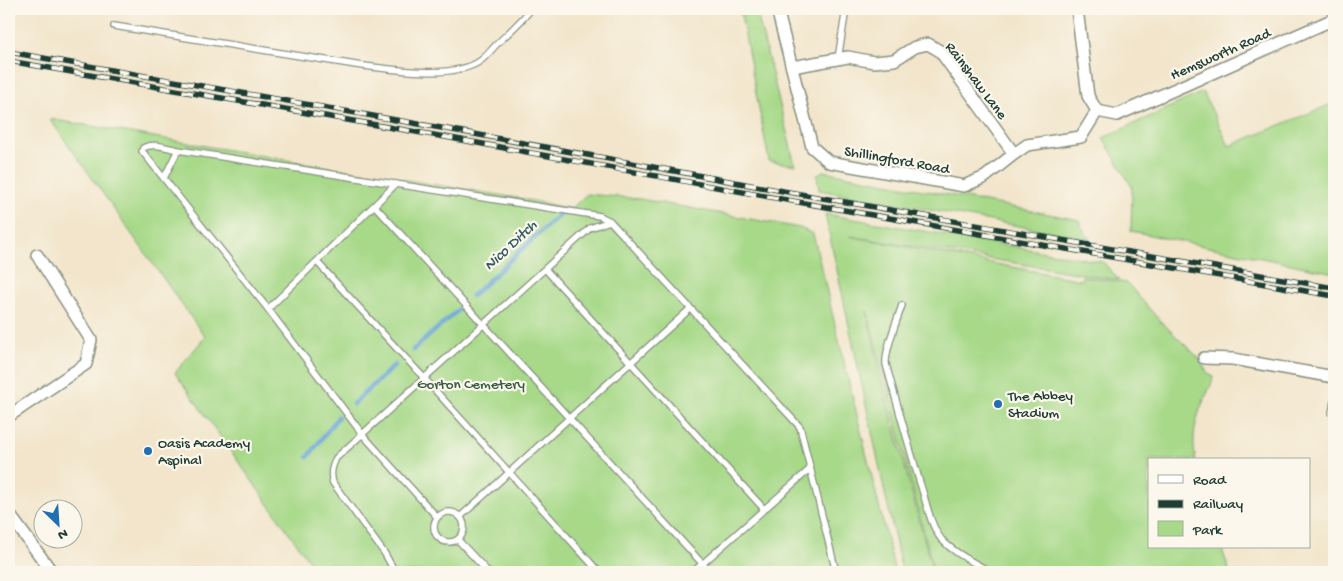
<svg xmlns="http://www.w3.org/2000/svg" width="1343" height="581" viewBox="0 0 1343 581" font-family="'Gochi Hand',sans-serif">
<rect width="100%" height="100%" fill="#fbf7ec"/>
<filter id="ink" filterUnits="userSpaceOnUse"><feTurbulence type="fractalNoise" baseFrequency=".02" numOctaves="2"/><feDisplacementMap in="SourceGraphic" scale="10" xChannelSelector="R" yChannelSelector="G"/><feConvolveMatrix kernelMatrix="1 2 1 2 8 2 1 2 1" color-interpolation-filters="sRGB"/></filter>
<filter id="wash" filterUnits="userSpaceOnUse"><feTurbulence type="fractalNoise" baseFrequency=".0096" numOctaves="4" result="noise"/><feDisplacementMap in="SourceGraphic" scale="20" xChannelSelector="R" yChannelSelector="G"/><feGaussianBlur stdDeviation="1.12" result="paint"/><feColorMatrix in="noise" values="0 0 0 0 0 0 0 0 0 0 0 0 0 0 0 0 0 1.4 0 .05"/><feComposite in="paint" operator="in"/></filter>
<g filter="url(#wash)">
<rect width="100%" height="100%" fill="#f2e5cb"/>
<g fill="#a7d989" stroke="#638b5e">
<polygon points="740,9 756,9 795,165 769,161"/>
<polygon points="1203,92 1229,146 1334,103 1334,273 1131,231 1132,187 1103,138"/>
<polygon points="50,119 298,162 529,200 571,209 587,194 640,199 800,228 813,234 895,572 317,572 175,373 205,337"/>
<polygon points="823,171 1080,220 1080,225 1090,239 819,190 817,175"/>
<path d="M825 214 1103 262 1119 280 849 236 1081 280 1082 276 1127 283 1160 321 1200 359C1203 367 1206 372 1213 377 1212 386 1206 394 1203 402 1195 420 1191 441 1196 460H1149V547H1221L1230 572H934L867 311 882 381 933 572H902Z"/>
</g>
<g fill="none" stroke-linecap="round" stroke-linejoin="round">
<g stroke="#62a2d5" stroke-width="4.5">
<polyline points="472,296 563,211"/>
<polyline points="413,350 458,310"/>
<polyline points="353,404 395,365"/>
<polyline points="308,457 338,417"/>
</g>
</g>
</g>
<g filter="url(#ink)">
<g fill="none" stroke-linecap="round" stroke-linejoin="round">
<g stroke="#889180" stroke-width="8">
<g id="service">
<path d="M114 26 356 65C387 69 454 80 480 61 486 57 491 50 496 45 508 33 521 22 531 9"/>
<polyline points="838,59 846,9"/>
<polyline points="164,178 178,150"/>
<polyline points="375,206 710,572"/>
<polyline points="317,262 425,379 599,572"/>
<polyline points="546,270 764,509"/>
<path d="M902 305C897 321 885 349 886 364 897 404 908 443 920 483 926 500 930 526 942 540 955 554 974 562 990 572"/>
<polyline points="268,309 396,184"/>
<polyline points="1332,413 1334,401"/>
<circle cx="449" cy="527" r="15"/>
<path d="M437 517 363 435 268 309 142 151 143 148C153 142 167 148 178 150L600 216 610 221 800 427 836 572"/>
<polyline points="460,517 690,309"/>
<polyline points="458,540 488,572"/>
<path d="M395 572 385 554 333 483C330 473 332 467 336 458L590 228 610 221"/>
<polyline points="693,572 810,469"/>
</g>
</g>
<g stroke="#889180" stroke-width="14">
<g id="minor">
<polyline points="777,9 812,147 829,162 964,186 985,177 1014,154 1027,145 1081,137 1097,111"/>
<polyline points="1077,9 1088,96 1097,111 1117,115 1334,19"/>
<polyline points="792,67 848,57 874,62 894,60 915,47 928,44 940,51 1014,154"/>
<polyline points="1204,358 1233,359 1334,377"/>
<polyline points="9,416 86,364 91,340 37,255"/>
<polyline points="9,514 52,572"/>
</g>
</g>
<use href="#service" stroke="#fff" stroke-width="5.5"/>
<use href="#minor" stroke="#fff" stroke-width="11"/>
<g stroke="#1f3d34" stroke-width="5.5">
<g id="rail">
<polyline points="9,52 447,129 783,191 1334,288"/>
<polyline points="9,61 445,137 781,199 1334,296"/>
</g>
</g>
<use href="#rail" stroke="#fbf7ec" stroke-width="4" stroke-dasharray="11" stroke-linecap="butt"/>
</g>
</g>
<g fill="#1f6fb2" stroke="#fbf7ec" stroke-width="2">
<circle cx="998" cy="404" r="5"/>
<circle cx="148" cy="451" r="5"/>
</g>
<g text-anchor="middle" stroke-width="4.5" stroke-linejoin="round" paint-order="stroke">
<g font-size="15" fill="#1f3d34" stroke="#fbf7ec">
<text transform="translate(1220 53) rotate(-24)" y="5">Hemsworth Road</text>
<text transform="translate(977 80) rotate(53)" y="5">Rainshaw Lane</text>
<text transform="translate(897 159) rotate(10)" y="5">Shillingford Road</text>
</g>
<g font-size="15" fill="#3a5c45" stroke="#fbf7ec">
<text x="471" y="388">Gorton Cemetery</text>
</g>
<g font-size="15" fill="#1f3d34" stroke="#fbf7ec" text-anchor="start">
<text x="1008" y="400">The Abbey<tspan x="1008" dy="17">Stadium</tspan></text>
<text x="158" y="447">Oasis Academy<tspan x="158" dy="17">Aspinal</tspan></text>
</g>
<g font-size="16" font-style="italic" fill="#335b64" stroke="#fbf7ec">
<text transform="translate(509 244) rotate(-43)" y="6">Nico Ditch</text>
</g>
</g>
<rect width="1343" height="581" fill="none" stroke="#fbf7ec" stroke-width="30"/>
<rect x="1148" y="458" width="162" height="90" fill="#fbf7ec" stroke="#a3ada2"/>
<rect x="1158" y="475" width="25" height="8" fill="#ffffff" stroke="#a3ada2"/>
<text x="1193" y="484" font-size="15" fill="#1f3d34">Road</text>
<rect x="1158" y="500" width="25" height="8" fill="#1f3d34" stroke="#a3ada2"/>
<text x="1193" y="508" font-size="15" fill="#1f3d34">Railway</text>
<rect x="1158" y="521" width="25" height="15" fill="#a7d989" stroke="#a3ada2"/>
<text x="1193" y="534" font-size="15" fill="#1f3d34">Park</text>
<g transform="translate(58 524) rotate(155)"><circle r="24" fill="#fbf7ec" stroke="#a3ada2"/>
<path d="M0-4L9 19L0 12L-9 19Z" fill="#1f6fb2"/>
<text y="-8" font-size="14" font-weight="bold" text-anchor="middle" fill="#1f3d34">N</text>
</g>
</svg>
